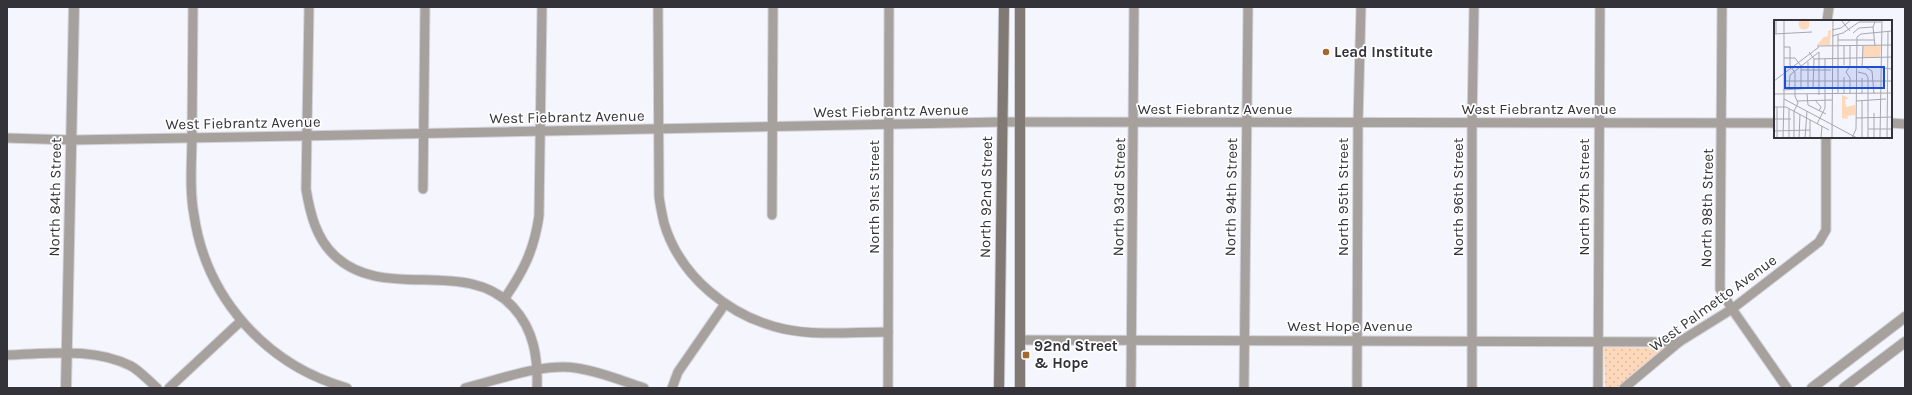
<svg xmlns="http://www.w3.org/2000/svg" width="1912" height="395" viewBox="0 0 1912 395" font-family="Karla,sans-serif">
<defs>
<pattern id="grass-dots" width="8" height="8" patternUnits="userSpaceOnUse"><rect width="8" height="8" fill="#fed8ba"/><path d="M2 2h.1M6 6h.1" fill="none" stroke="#dabaa1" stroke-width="1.8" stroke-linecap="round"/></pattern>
</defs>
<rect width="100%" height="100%" fill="#f5f5fe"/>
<polygon fill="url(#grass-dots)" points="1604,347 1664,348 1616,388 1605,388"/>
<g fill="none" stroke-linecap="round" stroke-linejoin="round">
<g stroke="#d2d2db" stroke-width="11">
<g id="minor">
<path d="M193 7C193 49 192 92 192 134 192 161 189 188 194 215 206 298 266 365 347 388"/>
<path d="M309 7 306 189C310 213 316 238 334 255 383 303 466 256 513 307 534 330 538 357 537 388"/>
<path d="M658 7 659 196C660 205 662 214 664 223 680 277 730 317 784 329 817 336 854 332 888 332"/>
<polyline points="1722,7 1720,289 1732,309 1787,388"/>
<polyline points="1827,21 1829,7"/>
<polyline points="1891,123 1905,124"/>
<polyline points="7,138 72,140 299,136 1002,122 1775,123"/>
<polyline points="423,189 425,7"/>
<polyline points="772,215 773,7"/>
<path d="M505 298C524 270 534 250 539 216L542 7"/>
<polyline points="1021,340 1679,342"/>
<path d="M7 355C48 354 93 347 131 366 140 371 149 381 157 388"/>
<polyline points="169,388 241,321"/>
<path d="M465 388C498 380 542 363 576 368 599 371 622 381 644 388"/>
<polyline points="672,388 678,372 725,304"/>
<polyline points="888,388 889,7"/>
<polyline points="1131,388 1134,7"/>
<polyline points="1244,388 1248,7"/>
<polyline points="1357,388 1358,123 1361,7"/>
<polyline points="1472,388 1472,123 1474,7"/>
<polyline points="1598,388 1600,7"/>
<polyline points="1624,388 1679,342 1732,309 1819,242 1826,230 1826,137"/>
</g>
</g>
<g stroke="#d2d2db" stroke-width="12">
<g id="tertiary">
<polyline points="66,388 74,7"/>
<polyline points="1812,388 1905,317"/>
<polyline points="1844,388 1905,342"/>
</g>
</g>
<g stroke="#d2d2db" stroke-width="12">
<g id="secondary">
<polyline points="999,388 1004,7"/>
<polyline points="1020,388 1020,7"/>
</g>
</g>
<use href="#minor" stroke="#a7a19d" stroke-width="9"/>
<use href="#tertiary" stroke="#a7a19d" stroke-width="10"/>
<use href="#secondary" stroke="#817973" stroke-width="10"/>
</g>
<g fill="#a4672c" stroke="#fff" stroke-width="1.5">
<circle cx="1326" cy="52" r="4"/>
<rect x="1022" y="351" width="8" height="8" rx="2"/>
</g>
<g text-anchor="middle" stroke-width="3.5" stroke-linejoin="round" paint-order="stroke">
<g font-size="15" font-weight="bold" fill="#333339" stroke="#fff" text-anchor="start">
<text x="1334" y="57">Lead Institute</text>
<text x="1034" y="351">92nd Street<tspan x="1034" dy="17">&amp; Hope</tspan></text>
</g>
<g font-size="15" fill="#333339" stroke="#fff">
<text x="1215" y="114">West Fiebrantz Avenue</text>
<text x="1539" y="114">West Fiebrantz Avenue</text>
<text transform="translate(891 111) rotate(-1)" y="5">West Fiebrantz Avenue</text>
<text transform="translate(567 117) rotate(-1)" y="5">West Fiebrantz Avenue</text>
<text transform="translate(243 123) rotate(-1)" y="5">West Fiebrantz Avenue</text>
<text transform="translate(55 197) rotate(-89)" y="5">North 84th Street</text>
<text transform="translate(874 197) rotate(-90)" y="5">North 91st Street</text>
<text transform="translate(986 197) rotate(-89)" y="5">North 92nd Street</text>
<text transform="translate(1119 197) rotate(-89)" y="5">North 93rd Street</text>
<text transform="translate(1231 197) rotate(-89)" y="5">North 94th Street</text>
<text transform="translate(1343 197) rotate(-90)" y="5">North 95th Street</text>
<text transform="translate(1458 197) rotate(-90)" y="5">North 96th Street</text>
<text transform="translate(1584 197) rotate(-90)" y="5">North 97th Street</text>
<text transform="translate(1707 208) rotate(-89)" y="5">North 98th Street</text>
<text transform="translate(1713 303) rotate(-36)" y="5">West Palmetto Avenue</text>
<text x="1350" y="331">West Hope Avenue</text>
</g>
</g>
<g transform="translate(1774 20)">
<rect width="118" height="118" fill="#f5f5fe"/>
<path d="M24.5 4a5.5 5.5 0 1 1 11 0a5.5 5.5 0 1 1-11 0ZM57 10 56 25H43L50 17 54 16V11ZM89 26H107L106 37 89 38ZM68 75 75 78 71 80 72 87 81 85V95L73 96 74 99 68 98Z" fill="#fed8ba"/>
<path fill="none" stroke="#a7a7af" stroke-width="1" d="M2 0V14M67 0 76 11M58 10 67 8 77 0M79 13 85 8 99 7M0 14 38 12M58 16 69 13 85 2H107M64 20H101M43 26 118 25M101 26 99 7 101 2M10 27H16V45L21 53V76L24 83 20 91V118M10 38H21L27 46V68M40 39 118 37M70 45V26M75 47H91L98 51M88 47 89 26M102 47 118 49M27 50H57M98 51 100 74M72 52 76 46V26M72 52 76 58V74M84 52 92 54 94 58V118M0 61 45 27M10 61H118M15 68 16 55 45 32M34 68V42M9 70 39 68 40 39 35 32M118 70V90M0 74 118 73M10 74V0M10 74V79L83 118M33 74 34 85 52 94M64 74V15M70 74V57M88 74V58M45 75V32M41 80 47 87 45 91M23 81 58 80M82 81 112 79M88 81V118M0 87H12L55 110M3 87V117M100 93V118M82 98 118 97M0 99H17M36 100V118M43 104 51 88V39M94 109H118M0 111 36 110M9 118 10 79M15 118V89M25 118 26 94M31 118 33 91M47 118 48 106M58 118 59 0M78 118 82 109 83 17 87 14 118 11M106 118 108 0M113 118 114 11"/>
<path fill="#1d4ed8" fill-opacity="0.15" stroke="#1d4ed8" stroke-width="2" d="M11 47H110V68H11Z"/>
<rect width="118" height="118" fill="none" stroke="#333339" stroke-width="2"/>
</g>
<rect width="1912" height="395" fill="none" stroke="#333339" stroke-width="16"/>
</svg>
